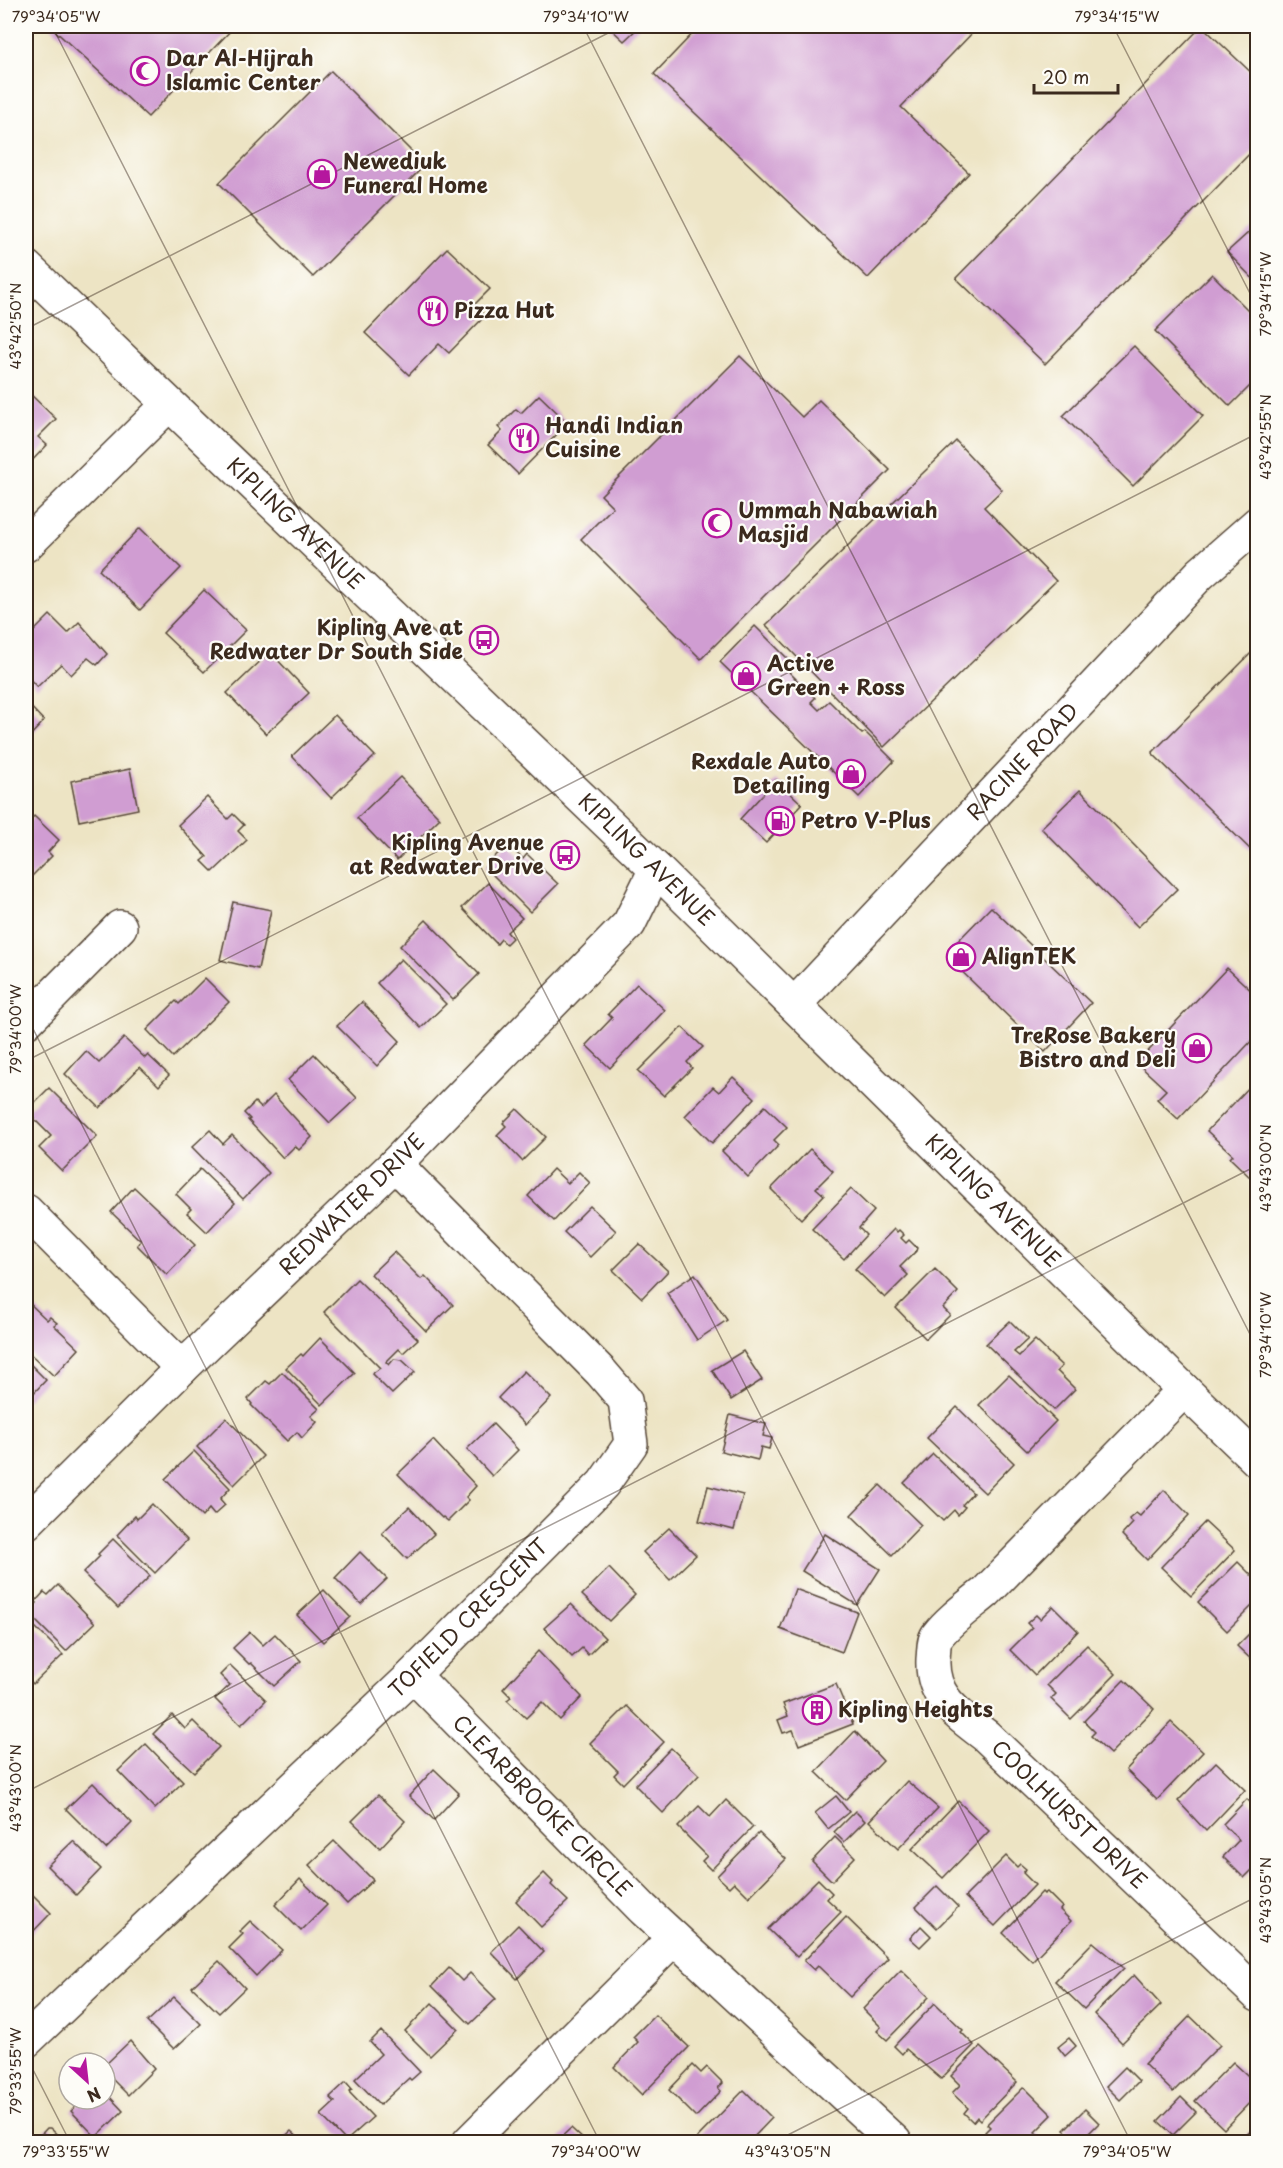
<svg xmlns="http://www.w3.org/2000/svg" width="1283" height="2168" viewBox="0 0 1283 2168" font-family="'Playpen Sans',sans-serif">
<rect width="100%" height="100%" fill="#fdfcf7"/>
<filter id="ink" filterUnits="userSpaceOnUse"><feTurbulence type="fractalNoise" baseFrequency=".0167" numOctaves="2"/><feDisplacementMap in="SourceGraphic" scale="12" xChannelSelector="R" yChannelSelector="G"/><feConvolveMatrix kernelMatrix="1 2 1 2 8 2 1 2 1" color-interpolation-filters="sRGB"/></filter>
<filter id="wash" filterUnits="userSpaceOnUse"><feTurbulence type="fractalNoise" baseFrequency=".008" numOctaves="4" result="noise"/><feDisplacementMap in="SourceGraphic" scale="24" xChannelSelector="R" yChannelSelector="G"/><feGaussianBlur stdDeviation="1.35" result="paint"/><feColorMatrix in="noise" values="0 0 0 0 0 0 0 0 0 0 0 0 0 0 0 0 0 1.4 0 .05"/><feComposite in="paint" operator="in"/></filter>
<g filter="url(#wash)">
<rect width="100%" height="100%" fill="#ede4c4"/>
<g id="blocks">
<g fill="#d09dd2">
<polygon points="50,26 235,26 148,117"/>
<polygon points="608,26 640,26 624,41"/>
<polygon points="700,26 979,26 901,107 969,173 868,278 654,74"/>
<polygon points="1202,26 1258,79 1258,145 1045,364 956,278"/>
<polygon points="331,71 425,165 313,277 219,183"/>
<polygon points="1258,224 1258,284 1227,252"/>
<polygon points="447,248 490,289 474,305 485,316 449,353 439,344 409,375 365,333"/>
<polygon points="1212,274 1258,320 1258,378 1230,406 1155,331"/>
<polygon points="1134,346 1203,416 1133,486 1063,416"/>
<polygon points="740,356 802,417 819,400 890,470 701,659 581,539 613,507 601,495"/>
<polygon points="27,391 56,419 38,437 47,445 26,467 26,392"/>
<polygon points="539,395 568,423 518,474 488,445 502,431 498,427 516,409 521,413"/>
<polygon points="956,441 1002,490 984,507 1056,581 884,747 766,625"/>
<polygon points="140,528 181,568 140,610 99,570"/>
<polygon points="204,590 246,630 204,672 163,633"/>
<polygon points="50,615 68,633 79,622 107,654 97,665 88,658 71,675 61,664 37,687 26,675 26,639"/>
<polygon points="755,626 795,666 789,672 815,698 811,702 819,710 829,701 862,734 865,732 894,761 859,797 720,662"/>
<polygon points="1258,646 1258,857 1152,753"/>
<polygon points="270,652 309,693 266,734 227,693"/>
<polygon points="26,702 44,721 26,740"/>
<polygon points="335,715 375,756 331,798 292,756"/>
<polygon points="130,769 138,809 79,821 71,781"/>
<polygon points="400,777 440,818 397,860 357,818"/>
<polygon points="776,780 802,804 766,843 740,819"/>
<polygon points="1080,790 1177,889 1138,927 1041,828"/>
<polygon points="207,797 228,819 233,814 244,825 238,831 247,840 213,872 202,861 207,857 178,825"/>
<polygon points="34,816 59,840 48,852 52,856 26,882 26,825"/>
<polygon points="507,844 523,859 527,854 558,884 530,912 485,867"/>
<polygon points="488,883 522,918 507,932 512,938 506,944 501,939 497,944 462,908"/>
<polygon points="233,902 271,910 258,969 220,960"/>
<polygon points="991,907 1091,1003 1045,1052 951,961 951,948"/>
<polygon points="426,920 479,974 453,1000 400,946"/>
<polygon points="401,959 446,1004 421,1028 377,983"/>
<polygon points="1227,968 1258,997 1258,1034 1178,1119 1157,1099 1166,1090 1137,1063"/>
<polygon points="205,978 229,1002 173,1057 147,1030 176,1001 179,1004"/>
<polygon points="637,984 665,1010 610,1068 586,1045 612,1018 608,1014"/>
<polygon points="362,1002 400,1041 377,1066 337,1026"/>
<polygon points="682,1027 703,1047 687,1062 692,1068 664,1096 638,1071"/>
<polygon points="124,1038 145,1058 148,1055 169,1075 159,1086 140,1067 100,1108 65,1074 86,1051 99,1063"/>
<polygon points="314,1054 357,1098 330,1123 288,1080"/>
<polygon points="733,1077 755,1098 712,1143 685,1116 713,1087 719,1092"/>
<polygon points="1258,1078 1258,1175 1253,1180 1230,1158 1233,1155 1207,1131"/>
<polygon points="49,1088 97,1136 62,1171 39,1148 51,1136 26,1111"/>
<polygon points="274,1095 312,1137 299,1150 295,1146 283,1158 248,1120 250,1119 244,1113 255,1102 261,1108"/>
<polygon points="765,1106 787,1127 774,1140 779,1145 748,1177 722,1151"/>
<polygon points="517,1109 546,1137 522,1161 497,1135 506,1126 503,1123"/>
<polygon points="210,1130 223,1144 232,1135 269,1173 243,1199 192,1147"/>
<polygon points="810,1149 833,1171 816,1188 824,1195 801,1219 771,1189"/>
<polygon points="200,1169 235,1203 207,1232 187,1213 191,1209 176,1194"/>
<polygon points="553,1169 568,1183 579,1172 590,1183 554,1221 528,1196"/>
<polygon points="134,1187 195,1245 167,1275 137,1245 141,1241 111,1212"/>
<polygon points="851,1189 874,1211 859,1228 866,1235 844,1259 812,1229"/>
<polygon points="590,1206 616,1231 590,1257 564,1232"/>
<polygon points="894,1229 897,1232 899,1230 904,1235 901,1238 906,1243 909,1240 917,1248 916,1251 900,1267 908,1275 885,1298 855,1269"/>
<polygon points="639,1244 668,1271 642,1298 613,1270"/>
<polygon points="394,1252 421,1279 425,1276 453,1305 426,1331 371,1274"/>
<polygon points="935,1269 958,1292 943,1308 950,1315 926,1339 896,1308"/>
<polygon points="695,1274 727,1320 697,1340 667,1293"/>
<polygon points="357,1279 418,1339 403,1353 399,1349 386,1362 389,1365 394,1359 402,1360 415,1372 392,1394 372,1374 380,1368 324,1312"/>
<polygon points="26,1300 47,1320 50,1317 57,1323 54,1325 79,1349 54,1376 26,1350"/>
<polygon points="1010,1321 1028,1339 1014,1352 1019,1356 1035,1340 1062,1366 1057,1371 1075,1389 1054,1410 986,1344"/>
<polygon points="320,1338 355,1373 322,1405 286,1368 301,1354 303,1356"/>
<polygon points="743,1351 762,1380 731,1400 712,1370"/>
<polygon points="26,1360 46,1380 26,1401"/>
<polygon points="524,1371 551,1398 525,1425 498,1398"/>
<polygon points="282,1372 319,1409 311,1416 317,1422 302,1438 297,1432 287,1441 251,1405 252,1404 248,1399 266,1381 270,1384"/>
<polygon points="1009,1375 1056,1421 1027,1451 979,1405"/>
<polygon points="957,1407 1014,1463 985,1493 927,1438"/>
<polygon points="730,1415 766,1424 763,1436 772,1438 769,1449 761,1447 758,1460 721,1451"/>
<polygon points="226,1418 263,1456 234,1485 197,1447"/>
<polygon points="493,1424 518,1450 492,1476 467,1449"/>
<polygon points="433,1440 476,1486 466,1497 469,1500 448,1521 443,1517 442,1518 398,1474"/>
<polygon points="194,1451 230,1488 220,1499 225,1505 214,1515 209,1509 202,1517 165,1479"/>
<polygon points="933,1454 973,1493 962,1505 965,1507 958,1515 954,1510 943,1521 904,1483"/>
<polygon points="880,1485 921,1525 892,1555 851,1515"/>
<polygon points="708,1486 743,1495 734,1530 699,1521"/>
<polygon points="1164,1490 1189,1515 1147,1560 1122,1535 1133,1523 1129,1519 1136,1513 1140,1516"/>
<polygon points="152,1504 187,1540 155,1573 117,1535 135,1516 137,1519"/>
<polygon points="409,1507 434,1534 407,1559 382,1533"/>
<polygon points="1205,1522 1235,1550 1191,1596 1161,1567"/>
<polygon points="669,1528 696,1555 670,1580 643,1552"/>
<polygon points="825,1534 880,1569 857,1605 802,1571"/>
<polygon points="113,1539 150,1576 118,1608 83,1573 100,1556 98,1554"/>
<polygon points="360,1552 387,1579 361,1604 335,1578"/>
<polygon points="1238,1562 1258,1582 1258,1600 1227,1631 1198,1602"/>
<polygon points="609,1568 635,1595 609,1621 582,1595"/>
<polygon points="58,1585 95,1623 66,1651 29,1614 32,1612 30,1610 37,1603 35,1602 44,1592 48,1595"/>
<polygon points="795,1589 857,1612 842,1652 780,1629"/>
<polygon points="324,1590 350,1617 323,1642 297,1615"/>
<polygon points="571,1604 605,1638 588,1655 582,1648 572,1657 544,1628"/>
<polygon points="1053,1606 1078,1631 1035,1675 1010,1650 1032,1628 1027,1623 1036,1615 1040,1619"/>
<polygon points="26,1618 63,1655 33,1684 26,1676"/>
<polygon points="1258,1625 1258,1666 1237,1646"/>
<polygon points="250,1632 263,1645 275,1634 301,1661 274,1686 251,1663 249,1664 233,1648"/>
<polygon points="1087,1645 1116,1674 1071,1719 1051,1699 1056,1694 1047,1685"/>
<polygon points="538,1651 582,1697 560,1720 542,1702 526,1718 507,1700 511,1697 503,1689"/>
<polygon points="230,1665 266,1700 241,1725 215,1699 230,1685 220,1675"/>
<polygon points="1124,1680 1154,1709 1110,1754 1091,1736 1095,1732 1084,1721"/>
<polygon points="836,1684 853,1724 799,1745 793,1730 783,1733 778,1720 788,1716 783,1704"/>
<polygon points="627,1706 664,1742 623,1784 614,1775 618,1771 590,1743"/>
<polygon points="172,1715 185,1729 193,1721 219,1747 194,1772 153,1734"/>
<polygon points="1171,1722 1203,1752 1157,1800 1126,1770"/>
<polygon points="855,1731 883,1761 845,1800 816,1772"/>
<polygon points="146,1744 183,1782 155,1809 118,1771"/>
<polygon points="671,1748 699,1775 663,1813 635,1785"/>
<polygon points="1216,1762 1245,1790 1206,1831 1178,1801"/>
<polygon points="434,1769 459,1793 434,1820 409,1796"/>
<polygon points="907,1781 938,1808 898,1849 869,1821"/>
<polygon points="93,1783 132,1823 106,1849 66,1809"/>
<polygon points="378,1795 405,1821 380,1848 352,1821"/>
<polygon points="836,1796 849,1812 828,1829 815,1813"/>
<polygon points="1247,1799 1258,1810 1258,1864 1244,1878 1223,1857 1239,1840 1223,1824"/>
<polygon points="726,1800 753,1827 711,1870 702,1861 707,1856 678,1827 699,1806 710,1817"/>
<polygon points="958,1801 989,1831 943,1878 912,1849"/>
<polygon points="855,1811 865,1821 844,1842 834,1832"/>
<polygon points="759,1833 786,1859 749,1897 734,1882 729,1887 717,1876"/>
<polygon points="835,1837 855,1857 832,1881 812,1861"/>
<polygon points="73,1841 101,1869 76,1895 47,1866"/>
<polygon points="334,1841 373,1880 347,1904 309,1865"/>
<polygon points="1006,1856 1017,1867 1020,1864 1026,1869 1023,1873 1035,1885 995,1926 965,1897"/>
<polygon points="544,1873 553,1882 551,1885 568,1901 541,1927 516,1901"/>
<polygon points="300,1879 327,1905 301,1931 275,1905"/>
<polygon points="818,1879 832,1893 827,1899 841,1912 797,1957 768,1929"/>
<polygon points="937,1886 958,1907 937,1928 916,1907"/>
<polygon points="26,1888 51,1913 26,1939"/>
<polygon points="1042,1892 1044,1894 1047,1892 1062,1907 1060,1910 1071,1921 1032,1961 1003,1933"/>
<polygon points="846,1917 888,1958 850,1997 818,1966 814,1970 804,1961"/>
<polygon points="250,1921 282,1950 256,1976 229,1948 243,1934 240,1931"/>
<polygon points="518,1925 544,1952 517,1979 491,1952"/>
<polygon points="921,1926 931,1936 920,1947 910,1938"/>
<polygon points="1093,1942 1124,1968 1084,2009 1055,1981"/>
<polygon points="219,1961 245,1988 219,2013 192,1987"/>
<polygon points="449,1968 462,1981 470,1973 496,1999 470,2024 432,1986"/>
<polygon points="901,1970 929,1997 887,2040 877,2031 881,2027 863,2009"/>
<polygon points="1134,1975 1161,2005 1122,2043 1094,2014"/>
<polygon points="174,1997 201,2024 174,2049 147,2022"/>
<polygon points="432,2003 458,2029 430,2056 405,2031"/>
<polygon points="935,2003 963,2030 961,2032 974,2045 941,2079 906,2049 902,2054 894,2046"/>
<polygon points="655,2015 689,2047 642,2095 614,2067 638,2042 633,2037"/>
<polygon points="1190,2016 1220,2045 1173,2092 1144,2064"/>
<polygon points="381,2031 420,2072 411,2080 409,2078 380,2105 355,2079 381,2054 370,2042"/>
<polygon points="1069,2038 1076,2046 1065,2056 1058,2047"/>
<polygon points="130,2041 154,2069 128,2095 105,2072 105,2065"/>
<polygon points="980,2047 1017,2082 980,2120 977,2117 973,2122 964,2113 968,2108 952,2093 960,2085 951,2076"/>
<polygon points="1233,2062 1258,2085 1258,2094 1224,2129 1195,2101"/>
<polygon points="693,2065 701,2073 707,2067 723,2083 718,2088 721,2091 696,2117 669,2090"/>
<polygon points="1125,2067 1139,2081 1120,2100 1106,2086"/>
<polygon points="346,2082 352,2089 349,2092 373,2117 346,2141 321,2115 335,2102 330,2097"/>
<polygon points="1024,2087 1052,2115 1035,2132 1046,2142 1006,2142 999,2136 994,2141 985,2132 990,2127 987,2124"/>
<polygon points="744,2090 772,2118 749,2142 702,2142 697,2138"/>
<polygon points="105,2092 123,2111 96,2137 71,2111 80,2103 77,2099 105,2099"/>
<polygon points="1181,2097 1196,2112 1173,2135 1158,2121"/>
<polygon points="1085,2109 1099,2123 1080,2142 1078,2142 1064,2130"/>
<polygon points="1258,2123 1258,2142 1240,2142"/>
<polygon points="47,2128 50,2128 65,2142 34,2142"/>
<polygon points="571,2128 586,2142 556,2142"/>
<polygon points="291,2131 303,2142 279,2142"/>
</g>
</g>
</g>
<g filter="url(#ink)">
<use href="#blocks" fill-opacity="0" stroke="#564637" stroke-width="1.5"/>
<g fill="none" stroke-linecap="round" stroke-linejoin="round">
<g stroke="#564637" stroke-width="36">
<g id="street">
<polyline points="26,545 168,405"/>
<path id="s1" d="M794 1005 1200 574 1258 523"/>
<polyline points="26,1022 120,927"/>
<polyline points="26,1211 182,1368"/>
<path id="s2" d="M1184 1390 986 1592C969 1606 950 1619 937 1636 933 1642 934 1652 933 1659 931 1698 958 1714 986 1736L1258 1995"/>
<path id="s3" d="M26 1523 182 1368 395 1164 629 924 656 869"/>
<path id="s4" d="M413 1675 643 1909 895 2142"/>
<path id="s5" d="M26 2041 413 1675 603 1484 631 1444 625 1400 601 1372 395 1164"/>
<polyline points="469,2142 674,1938"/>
</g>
</g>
<g stroke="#564637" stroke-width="36">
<g id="secondary">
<path id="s6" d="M26 267 656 869 1184 1390 1258 1461"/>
</g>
</g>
<use href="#street" stroke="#fff" stroke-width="33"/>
<use href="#secondary" stroke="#fff" stroke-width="33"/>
</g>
</g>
<path fill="none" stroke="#3b2a1e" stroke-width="1.5" stroke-opacity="0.45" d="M52 26 1131 2142M583 26 1258 1350M1113 26 1258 309M26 329 622 26M26 1015 600 2142M26 1061 1258 433M26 1792 1258 1165M26 2056 70 2142M774 2142 1258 1896"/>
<defs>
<g id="mosque-ring" transform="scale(1.5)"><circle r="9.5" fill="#fdfcf7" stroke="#b5179e" stroke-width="1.5"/><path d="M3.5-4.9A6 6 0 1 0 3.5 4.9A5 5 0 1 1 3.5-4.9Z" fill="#b5179e"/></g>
<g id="shop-ring" transform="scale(1.5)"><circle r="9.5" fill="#fdfcf7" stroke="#b5179e" stroke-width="1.5"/><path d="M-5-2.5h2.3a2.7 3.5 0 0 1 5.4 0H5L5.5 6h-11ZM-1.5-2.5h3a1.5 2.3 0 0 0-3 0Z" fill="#b5179e"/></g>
<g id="restaurant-ring" transform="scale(1.5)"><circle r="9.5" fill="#fdfcf7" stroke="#b5179e" stroke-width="1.5"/><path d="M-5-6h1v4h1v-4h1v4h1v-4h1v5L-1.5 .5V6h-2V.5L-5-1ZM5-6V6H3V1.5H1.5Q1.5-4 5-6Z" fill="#b5179e"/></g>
<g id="bus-ring" transform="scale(1.5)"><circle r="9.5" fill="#fdfcf7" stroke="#b5179e" stroke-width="1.5"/><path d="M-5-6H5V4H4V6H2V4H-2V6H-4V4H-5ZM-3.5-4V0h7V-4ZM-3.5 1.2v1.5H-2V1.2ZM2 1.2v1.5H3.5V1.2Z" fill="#b5179e"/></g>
<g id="fuel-ring" transform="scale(1.5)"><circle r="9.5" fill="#fdfcf7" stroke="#b5179e" stroke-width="1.5"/><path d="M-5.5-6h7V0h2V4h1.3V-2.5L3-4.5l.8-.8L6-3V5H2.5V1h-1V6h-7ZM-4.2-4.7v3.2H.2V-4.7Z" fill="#b5179e"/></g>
<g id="building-ring" transform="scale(1.5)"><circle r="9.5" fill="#fdfcf7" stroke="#b5179e" stroke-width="1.5"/><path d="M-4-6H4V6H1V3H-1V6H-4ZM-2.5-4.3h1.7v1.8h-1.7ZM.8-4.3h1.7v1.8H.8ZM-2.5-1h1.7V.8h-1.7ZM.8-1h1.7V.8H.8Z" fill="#b5179e"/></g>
</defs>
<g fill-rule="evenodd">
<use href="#mosque-ring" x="145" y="71"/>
<use href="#shop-ring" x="322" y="174"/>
<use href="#restaurant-ring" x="433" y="311"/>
<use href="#restaurant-ring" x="524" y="438"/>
<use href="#mosque-ring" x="717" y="523"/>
<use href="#bus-ring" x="484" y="640"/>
<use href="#shop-ring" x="746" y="676"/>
<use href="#shop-ring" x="851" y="774"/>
<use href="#fuel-ring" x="780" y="821"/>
<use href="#bus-ring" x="565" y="855"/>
<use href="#shop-ring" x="961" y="957"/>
<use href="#shop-ring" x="1197" y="1048"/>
<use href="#building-ring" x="817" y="1710"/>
</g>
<g text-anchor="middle" stroke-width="4.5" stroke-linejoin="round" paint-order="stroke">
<g font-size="21" font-weight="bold" fill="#3b2a1e" stroke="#fdfcf7" text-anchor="start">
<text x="166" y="66">Dar Al-Hijrah<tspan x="166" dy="24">Islamic Center</tspan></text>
<text x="343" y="169">Newediuk<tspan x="343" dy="24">Funeral Home</tspan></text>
<text x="454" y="318">Pizza Hut</text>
<text x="545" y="433">Handi Indian<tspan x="545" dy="24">Cuisine</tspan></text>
<text x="738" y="518">Ummah Nabawiah<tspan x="738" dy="24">Masjid</tspan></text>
<text x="463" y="635" text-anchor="end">Kipling Ave at<tspan x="463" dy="24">Redwater Dr South Side</tspan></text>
<text x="767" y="671">Active<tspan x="767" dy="24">Green + Ross</tspan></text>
<text x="830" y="769" text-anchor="end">Rexdale Auto<tspan x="830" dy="24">Detailing</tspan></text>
<text x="801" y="828">Petro V-Plus</text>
<text x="544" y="850" text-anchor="end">Kipling Avenue<tspan x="544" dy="24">at Redwater Drive</tspan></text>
<text x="982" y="964">AlignTEK</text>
<text x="1176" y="1043" text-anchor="end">TreRose Bakery<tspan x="1176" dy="24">Bistro and Deli</tspan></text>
<text x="838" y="1717">Kipling Heights</text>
</g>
<g font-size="21" fill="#3b2a1e" stroke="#fdfcf7">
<text dy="7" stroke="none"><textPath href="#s6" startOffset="372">KIPLING AVENUE</textPath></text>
<text dy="7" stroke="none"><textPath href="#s1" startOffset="334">RACINE ROAD</textPath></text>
<text dy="7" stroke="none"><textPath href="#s6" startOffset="858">KIPLING AVENUE</textPath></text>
<text dy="7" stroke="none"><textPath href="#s6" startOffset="1344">KIPLING AVENUE</textPath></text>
<text dy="7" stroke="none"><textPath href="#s3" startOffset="456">REDWATER DRIVE</textPath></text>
<text dy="7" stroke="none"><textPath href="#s5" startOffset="612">TOFIELD CRESCENT</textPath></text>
<text dy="7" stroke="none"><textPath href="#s4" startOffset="184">CLEARBROOKE CIRCLE</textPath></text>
<text dy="7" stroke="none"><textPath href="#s2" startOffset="585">COOLHURST DRIVE</textPath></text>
</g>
</g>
<rect width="1283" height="2168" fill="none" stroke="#fdfcf7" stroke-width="66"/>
<g transform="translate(87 2081) rotate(153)"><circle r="28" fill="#fdfcf7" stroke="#afa8a0" stroke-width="1.5"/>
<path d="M0-4.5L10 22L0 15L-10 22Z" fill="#b5179e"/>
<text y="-9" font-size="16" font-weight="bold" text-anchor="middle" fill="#3b2a1e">N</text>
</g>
<path d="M1034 84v9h84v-9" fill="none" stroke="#3b2a1e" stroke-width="3"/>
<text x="1043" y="84" font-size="18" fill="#3b2a1e" stroke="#fdfcf7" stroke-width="4.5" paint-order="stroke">20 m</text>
<rect x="33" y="33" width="1217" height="2102" fill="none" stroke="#3b2a1e" stroke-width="2"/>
<g font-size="15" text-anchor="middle" fill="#3b2a1e">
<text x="56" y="22">79°34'05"W</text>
<text x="586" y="22">79°34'10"W</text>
<text x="1117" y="22">79°34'15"W</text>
<text transform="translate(1266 294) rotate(-90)" y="5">79°34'15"W</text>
<text transform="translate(16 326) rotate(-90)" y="5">43°42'50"N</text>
<text transform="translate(1266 437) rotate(-90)" y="5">43°42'55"N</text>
<text transform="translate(16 1029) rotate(-90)" y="5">79°34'00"W</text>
<text transform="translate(1266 1168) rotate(-90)" y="5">43°43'00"N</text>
<text transform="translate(1266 1335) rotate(-90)" y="5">79°34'10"W</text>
<text transform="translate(16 1788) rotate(-90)" y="5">43°43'00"N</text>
<text transform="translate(1266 1900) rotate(-90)" y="5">43°43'05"N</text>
<text transform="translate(16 2071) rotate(-90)" y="5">79°33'55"W</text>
<text x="66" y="2157">79°33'55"W</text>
<text x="596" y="2157">79°34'00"W</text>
<text x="788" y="2157">43°43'05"N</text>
<text x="1127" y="2157">79°34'05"W</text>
</g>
</svg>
